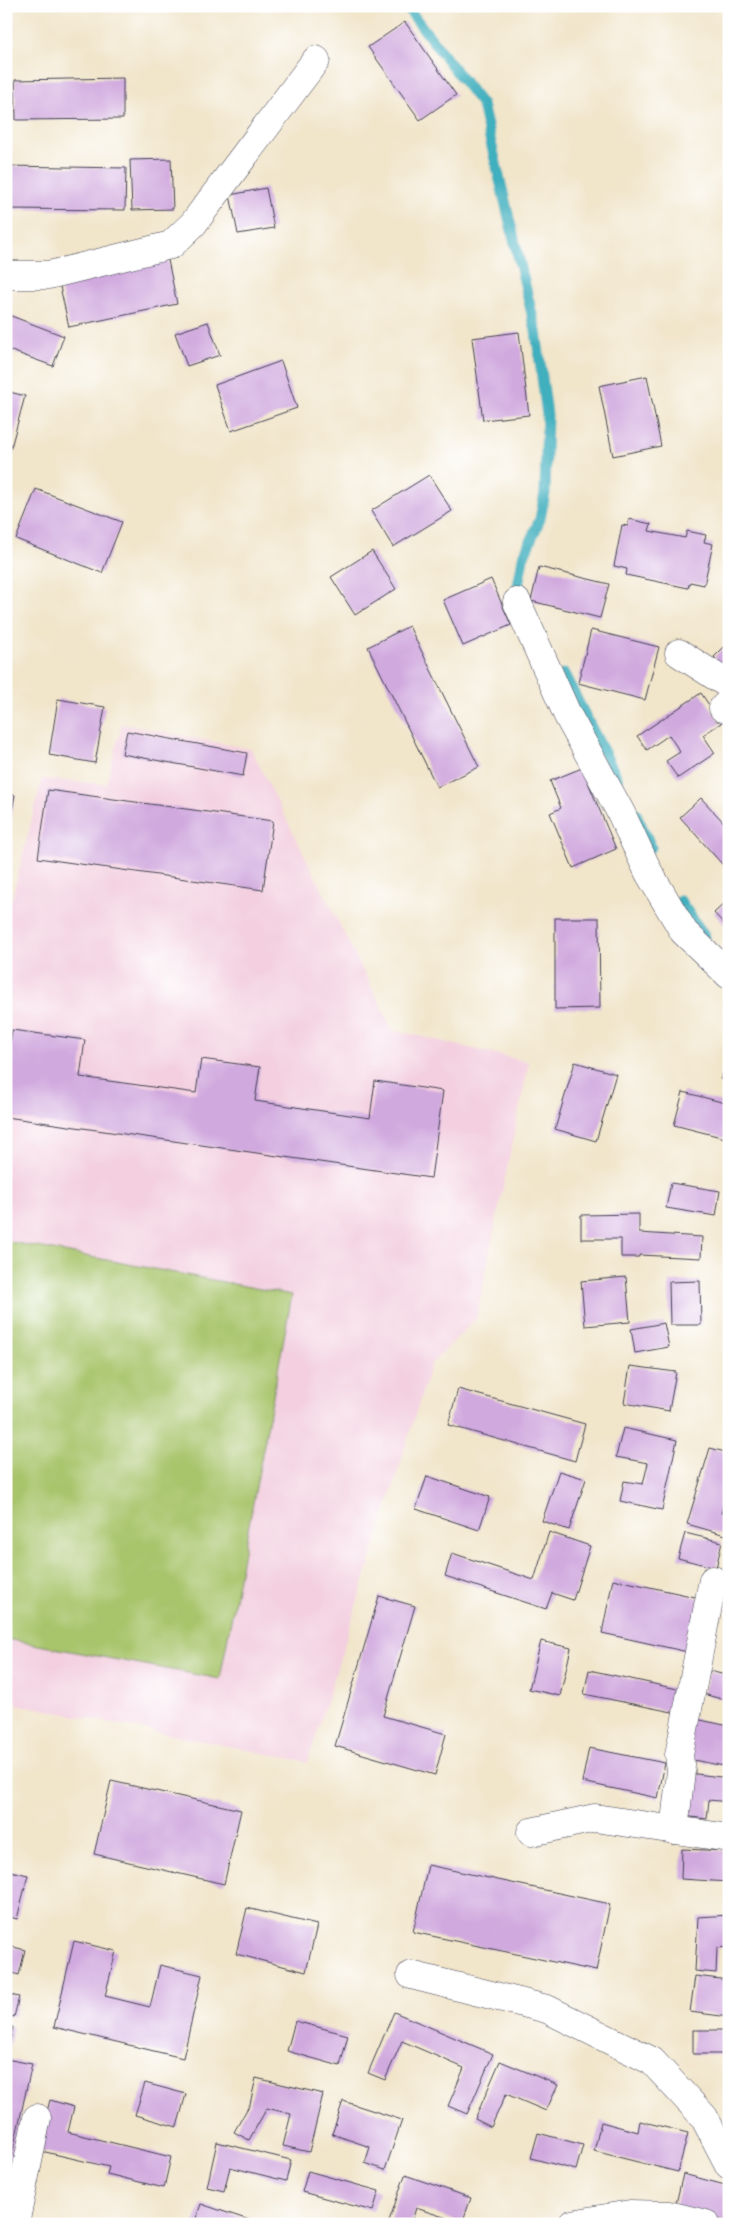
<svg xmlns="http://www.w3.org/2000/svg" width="735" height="2230" viewBox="0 0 735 2230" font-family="Kalam,sans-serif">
<rect width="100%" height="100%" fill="#fff"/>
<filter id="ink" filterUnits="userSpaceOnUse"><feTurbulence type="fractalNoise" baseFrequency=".02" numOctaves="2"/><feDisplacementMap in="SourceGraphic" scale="10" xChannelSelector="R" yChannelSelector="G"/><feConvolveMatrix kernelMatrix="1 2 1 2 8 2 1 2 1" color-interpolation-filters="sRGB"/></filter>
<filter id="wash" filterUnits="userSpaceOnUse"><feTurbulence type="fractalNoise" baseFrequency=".0096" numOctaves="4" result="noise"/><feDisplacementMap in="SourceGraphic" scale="20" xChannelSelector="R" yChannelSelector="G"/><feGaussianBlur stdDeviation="1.12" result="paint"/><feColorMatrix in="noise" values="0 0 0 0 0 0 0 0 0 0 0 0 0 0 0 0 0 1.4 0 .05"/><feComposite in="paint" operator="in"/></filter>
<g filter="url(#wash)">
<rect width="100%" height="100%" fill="#f1e5ca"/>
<polygon fill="#f3cfdf" points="122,724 251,749 393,1030 529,1062 476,1319 431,1364 308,1762 6,1702 6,897 12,898 42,779 106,784"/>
<polygon fill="#a8c56c" stroke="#657454" points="6,1241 292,1295 220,1679 6,1639"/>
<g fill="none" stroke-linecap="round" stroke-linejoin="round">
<g stroke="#41afbe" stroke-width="11">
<polyline points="406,6 482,105 536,331 547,415 545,493 540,519 523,558 518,586 526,602"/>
<polyline points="564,674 618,780"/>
<polyline points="636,814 651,847"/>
<polyline points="680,901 705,937"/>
</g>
</g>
<g id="blocks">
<g fill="#d0a9de">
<polygon points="405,22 456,95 420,120 368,47"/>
<polygon points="123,78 123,119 16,120 15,80"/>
<polygon points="171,159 173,209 132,210 130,160"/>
<polygon points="6,166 126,168 125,210 6,209"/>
<polygon points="266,188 274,228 238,234 230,195"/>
<polygon points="168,260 177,304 69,327 59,282"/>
<polygon points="6,314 64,336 53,366 6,349"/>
<polygon points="208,322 220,355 187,366 175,333"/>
<polygon points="519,332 529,415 483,420 472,338"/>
<polygon points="281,361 297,408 231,431 215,385"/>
<polygon points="647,376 661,446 613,456 599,386"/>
<polygon points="6,391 25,396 7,462 6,462"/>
<polygon points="429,475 452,511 393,547 371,511"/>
<polygon points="36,489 122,522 102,573 16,539"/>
<polygon points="629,519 651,524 649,531 685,538 687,531 706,535 704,542 713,544 704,585 690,582 688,588 626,575 627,569 614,566 622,525 628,526"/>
<polygon points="372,551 396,589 355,615 331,577"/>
<polygon points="539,567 609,584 600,618 531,601"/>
<polygon points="491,579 511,625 463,646 443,600"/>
<polygon points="409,626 479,767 437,787 368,647"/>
<polygon points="591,630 659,647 645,700 578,683"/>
<polygon points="729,642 729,666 726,669 714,657"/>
<polygon points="701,693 721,723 703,735 715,753 678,778 666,761 680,752 669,735 647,750 637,736"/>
<polygon points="58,699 105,707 95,763 49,755"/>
<polygon points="127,731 247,753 243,776 122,754"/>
<polygon points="582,768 616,849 573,868 550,813 561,808 550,781"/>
<polygon points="48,790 273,821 263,890 38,858"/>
<polygon points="6,794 15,795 7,838 6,838"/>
<polygon points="701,798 729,828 729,858 722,864 680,817"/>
<polygon points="729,899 729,929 714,913"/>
<polygon points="555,918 599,918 600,1008 555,1009"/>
<polygon points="12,1030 85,1040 80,1077 196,1093 201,1059 260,1067 255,1101 370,1118 375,1081 443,1091 431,1178 6,1117 6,1071"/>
<polygon points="575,1062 616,1074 596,1141 555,1129"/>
<polygon points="729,1063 729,1084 720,1079"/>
<polygon points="683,1092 729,1104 729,1123 725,1138 674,1125"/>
<polygon points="671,1183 720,1191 716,1216 666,1208"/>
<polygon points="639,1214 639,1233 702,1237 701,1258 639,1255 639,1257 621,1257 621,1239 581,1239 581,1215"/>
<polygon points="626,1277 630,1322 585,1326 581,1281"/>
<polygon points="700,1281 701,1325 670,1325 669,1282"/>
<polygon points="664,1323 669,1347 635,1353 631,1329"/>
<polygon points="630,1366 676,1372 669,1411 624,1403"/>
<polygon points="458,1389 585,1424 575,1461 448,1425"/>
<polygon points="623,1428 677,1440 662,1510 620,1501 624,1481 643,1484 648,1463 616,1457"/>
<polygon points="710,1448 729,1453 729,1487 721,1513 729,1515 729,1536 687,1524"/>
<polygon points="559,1471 586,1479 569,1530 542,1521"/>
<polygon points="427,1476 490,1497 479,1530 416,1509"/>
<polygon points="549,1532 590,1546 573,1600 552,1593 546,1609 445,1576 452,1553 534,1580"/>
<polygon points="685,1533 722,1542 716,1568 678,1558"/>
<polygon points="613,1579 700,1598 688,1652 602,1633"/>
<polygon points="379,1596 415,1606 383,1716 446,1734 435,1775 335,1746"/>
<polygon points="541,1641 571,1648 560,1696 529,1689"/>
<polygon points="589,1670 682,1690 677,1713 584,1694"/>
<polygon points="710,1671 729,1676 729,1701 703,1694"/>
<polygon points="691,1718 729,1726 729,1767 683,1758"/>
<polygon points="589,1748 665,1763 658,1798 582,1782"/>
<polygon points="688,1773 729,1778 729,1802 709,1800 707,1819 683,1816"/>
<polygon points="111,1781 241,1810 224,1884 94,1854"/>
<polygon points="682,1849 729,1851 729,1882 681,1879"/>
<polygon points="428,1865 610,1904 596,1971 413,1932"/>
<polygon points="6,1870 28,1875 17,1919 6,1916"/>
<polygon points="247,1908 317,1925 306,1972 236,1954"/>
<polygon points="729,1915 729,1947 717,1948 716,1973 695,1971 698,1917"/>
<polygon points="74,1941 116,1951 105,1996 150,2007 160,1965 202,1975 183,2058 54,2027"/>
<polygon points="6,1945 25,1950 19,1975 6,1971"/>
<polygon points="695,1976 729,1980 729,2017 690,2012"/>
<polygon points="6,1994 19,1997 14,2017 6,2015"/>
<polygon points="394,2012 493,2054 467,2114 448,2106 464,2068 402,2041 385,2080 368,2073"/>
<polygon points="295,2021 348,2035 340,2066 287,2051"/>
<polygon points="6,2026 13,2027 8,2050 6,2050"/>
<rect x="693" y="2030" width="36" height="24"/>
<polygon points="6,2059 32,2064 7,2177 6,2177"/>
<polygon points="500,2061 558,2085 546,2111 506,2094 491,2127 475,2119"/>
<polygon points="256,2078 323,2094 309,2152 283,2146 291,2114 267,2108 249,2140 234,2132 250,2104"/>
<polygon points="145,2083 186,2094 177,2127 135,2115"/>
<polygon points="50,2100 74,2107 68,2132 171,2157 164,2188 107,2174 109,2167 37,2150"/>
<polygon points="343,2101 402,2120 385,2170 365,2163 370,2147 332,2134"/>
<polygon points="640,2121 688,2133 678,2172 594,2151 601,2122 638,2132"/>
<polygon points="538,2133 583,2145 576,2170 531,2158"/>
<polygon points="217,2142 291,2160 286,2181 230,2167 224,2191 207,2187"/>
<polygon points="308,2171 379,2191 373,2211 302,2192"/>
<polygon points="683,2174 729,2186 729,2207 725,2221 675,2208"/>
<polygon points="405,2175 471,2198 462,2223 416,2208 411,2224 388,2224"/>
<polygon points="201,2204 258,2223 258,2224 194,2224"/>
</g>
</g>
</g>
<g filter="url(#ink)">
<use href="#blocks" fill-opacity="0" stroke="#413f50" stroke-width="1"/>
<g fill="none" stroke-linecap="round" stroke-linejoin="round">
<g stroke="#413f50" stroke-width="29">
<g id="minor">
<polyline points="6,275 49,275 171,245 193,224 316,60"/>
<polyline points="517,602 568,716 621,813 649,873 684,932 729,975"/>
<polyline points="679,653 729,685"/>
<polyline points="723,708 729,702"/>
<polyline points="674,1830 681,1771 679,1755 713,1580"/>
<polyline points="531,1832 595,1818 729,1838"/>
<polyline points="411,1975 547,2009 652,2061 704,2117 729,2165"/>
<polyline points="15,2224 37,2118"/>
<polyline points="572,2224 630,2214 669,2215 706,2224"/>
</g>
</g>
<use href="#minor" stroke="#fff" stroke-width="28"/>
</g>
</g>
<rect width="735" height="2230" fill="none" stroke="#fff" stroke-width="25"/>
</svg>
